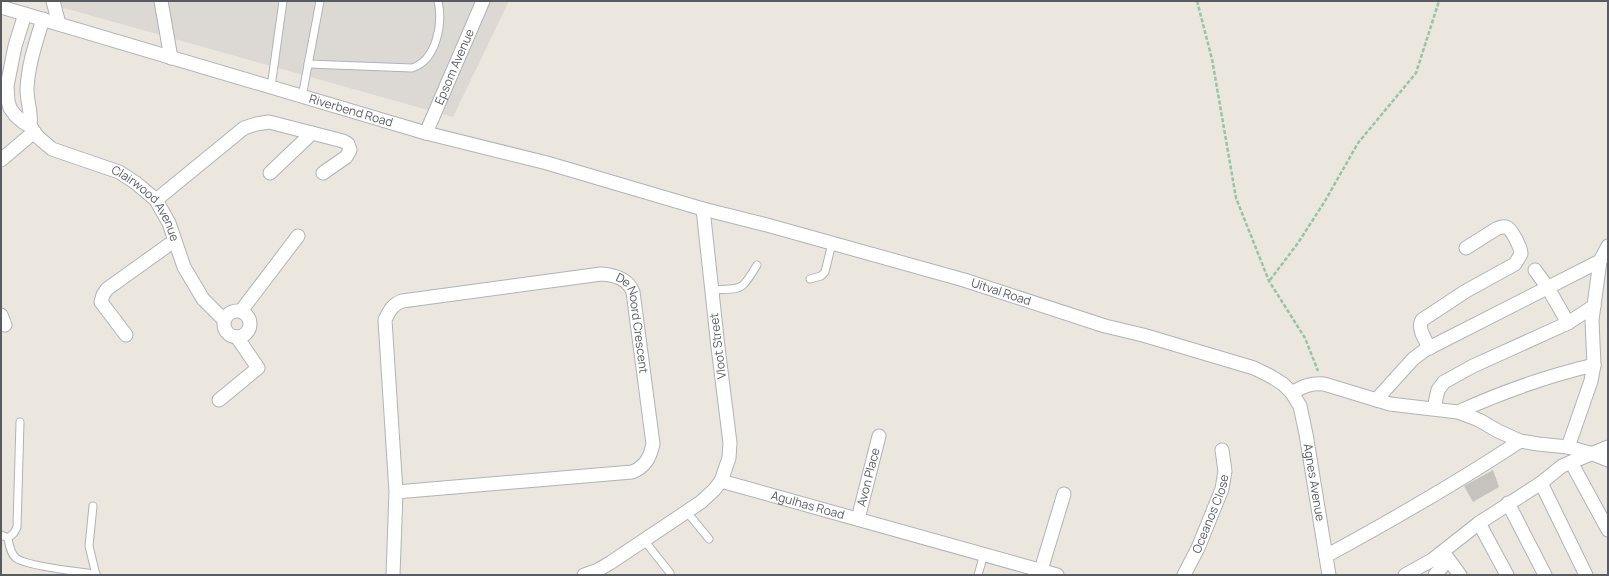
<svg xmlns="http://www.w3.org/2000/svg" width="1609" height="576" viewBox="0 0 1609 576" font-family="Manrope,sans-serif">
<rect width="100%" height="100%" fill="#ebe7df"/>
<polygon fill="#dcd9d4" points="46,1 509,1 453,117 46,3"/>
<polygon fill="#c6c2bd" points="1493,470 1499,487 1473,502 1464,486"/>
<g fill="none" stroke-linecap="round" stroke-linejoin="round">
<g stroke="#b0b3b7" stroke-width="9">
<g id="lane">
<path d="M308 64 412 68C437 60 443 23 438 1"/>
<polyline points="271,87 283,1"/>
<polyline points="302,97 320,1"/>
<polyline points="810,279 821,276 825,272 832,243"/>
<path d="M711 290C743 288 740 293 757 265"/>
<polyline points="93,506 89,546 96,575"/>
<polyline points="687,512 709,539"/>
<polyline points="1,535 8,538 14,533 17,527 20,422"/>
<path d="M8 538C9 544 10 553 16 558 25 566 80 572 96 574"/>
<polyline points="644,540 670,573"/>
<polyline points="978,575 984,554"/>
</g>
</g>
<g stroke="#b0b3b7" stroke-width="15">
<g id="street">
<polyline points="53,1 59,24"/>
<polyline points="161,1 171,58"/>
<path id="s1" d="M1 7 426 133 547 163 703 209 767 225 964 280 1105 326 1143 335 1254 368 1272 377 1283 384 1292 393 1300 406 1306 434 1329 575"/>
<path id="s2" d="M25 14 15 46 7 86 8 101 10 108 15 115 23 122 30 126 38 137 52 149 119 172 136 183 156 200 169 223 184 267 203 299 224 320"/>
<path d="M30 126C32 113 27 103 27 89 28 65 36 42 43 19"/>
<path id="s3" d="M426 133 483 1"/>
<polyline points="1,160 34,132"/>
<polyline points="270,173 312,133"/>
<polyline points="156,200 244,128 256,124 269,122 343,141 348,144 350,150 346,157 323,173"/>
<polyline points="1535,270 1548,288 1568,323"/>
<circle cx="237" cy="324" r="13"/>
<polyline points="241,311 298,236"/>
<polyline points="1,315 5,325"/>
<polyline points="126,335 101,302 103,295 107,289 174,241"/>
<path d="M1430 348C1425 340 1417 328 1422 320L1466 291 1515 264 1521 254C1521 248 1512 229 1506 227 1502 226 1499 228 1496 229L1466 248"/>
<path d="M1292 393C1303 386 1311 383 1324 384L1390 404 1458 412 1479 420 1498 431 1520 441 1538 444 1568 447 1593 454 1608 460"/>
<polyline points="219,400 258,368 237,337"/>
<polyline points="1376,400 1413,359 1425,350 1600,261"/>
<polyline points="1434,408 1438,390 1444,382 1473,366 1568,323 1594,306"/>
<path d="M1458 412C1502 392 1547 376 1594 365"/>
<polyline points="1568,447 1591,381 1594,365 1592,320 1600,261 1608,246"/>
<polyline points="1571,462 1608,530"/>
<path id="s4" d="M721 481 1057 575"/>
<polyline points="1541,483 1586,575"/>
<polyline points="1508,503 1545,575"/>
<path id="s5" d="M858 519 879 436"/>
<polyline points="1479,523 1507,575"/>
<polyline points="1443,552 1460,575"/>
<path d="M1326 556C1392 520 1457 483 1520 441"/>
<polyline points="1041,570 1064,494"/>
<path id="s6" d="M393 575 396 492 385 320C389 311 393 304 402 301L601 274C616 275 628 279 633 292L653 444C650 458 645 467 632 472L396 492"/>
<polyline points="584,575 598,570 610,563 701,502 714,490 721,481 729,458 730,443 718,347 703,209"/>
<path id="s7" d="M1184 575 1198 548 1222 489 1225 471 1222 450"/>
<polyline points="1405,575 1432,560 1479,523 1541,483 1562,466 1608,447"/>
<polyline points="1435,575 1448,560"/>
</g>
</g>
<g stroke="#97c5a0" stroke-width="2.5" stroke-dasharray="4 2" stroke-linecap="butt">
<polyline points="1197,1 1212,59 1236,198 1269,281 1305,338 1318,371"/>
<polyline points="1270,280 1298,243 1325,201 1358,143 1416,73 1439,1"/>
</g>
<use href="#lane" stroke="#fff" stroke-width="7"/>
<use href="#street" stroke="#fff" stroke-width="13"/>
</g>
<g text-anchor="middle" stroke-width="3" stroke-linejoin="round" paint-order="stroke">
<g font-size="12" fill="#585c60" stroke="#fff">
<text dy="4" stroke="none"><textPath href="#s3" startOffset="72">Epsom Avenue</textPath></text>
<text dy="4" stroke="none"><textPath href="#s1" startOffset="365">Riverbend Road</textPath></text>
<text dy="4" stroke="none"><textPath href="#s2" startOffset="269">Clairwood Avenue</textPath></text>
<text dy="4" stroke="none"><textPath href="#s1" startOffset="1040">Uitval Road</textPath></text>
<text dy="4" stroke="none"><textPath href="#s6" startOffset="551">De Noord Crescent</textPath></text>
<text transform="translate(718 346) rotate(-97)" y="4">Vloot Street</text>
<text dy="4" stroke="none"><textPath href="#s5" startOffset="43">Avon Place</textPath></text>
<text dy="4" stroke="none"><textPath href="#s1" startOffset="1443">Agnes Avenue</textPath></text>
<text dy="4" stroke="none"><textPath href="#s4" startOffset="90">Agulhas Road</textPath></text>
<text dy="4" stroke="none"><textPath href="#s7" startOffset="67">Oceanos Close</textPath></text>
</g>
</g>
<rect width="1609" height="576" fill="none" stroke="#585c60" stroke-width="4"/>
</svg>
